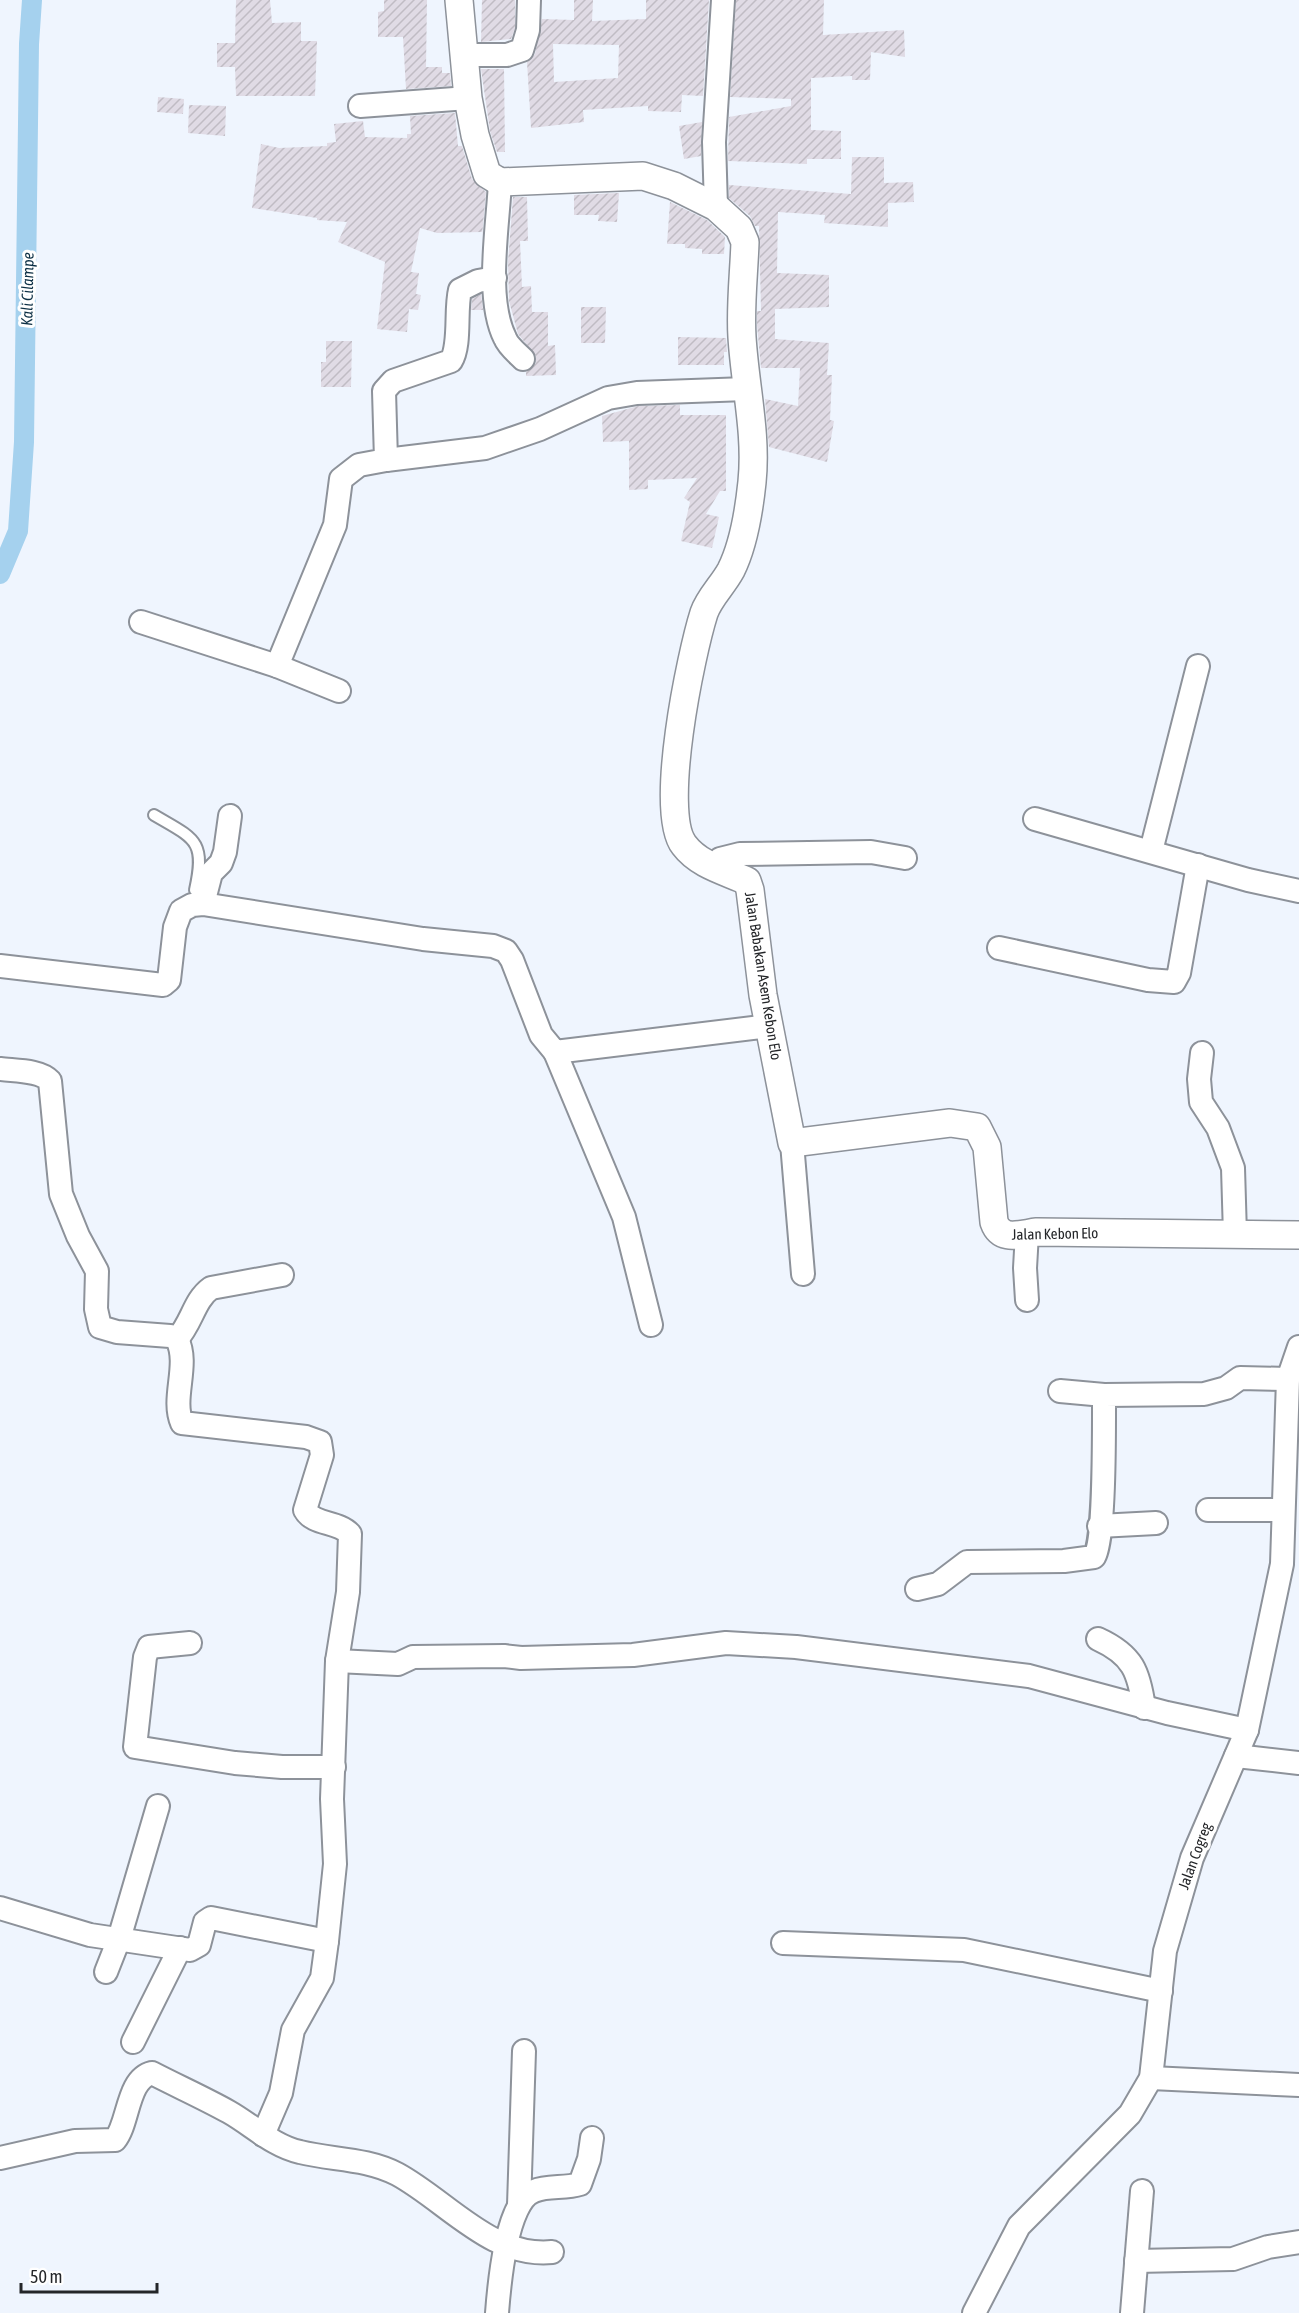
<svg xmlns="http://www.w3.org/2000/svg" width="1299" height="2313" viewBox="0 0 1299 2313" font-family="'Asap Condensed',sans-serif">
<defs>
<pattern id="building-hatch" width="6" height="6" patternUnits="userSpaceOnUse" patternTransform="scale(1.5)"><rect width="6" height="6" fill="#e0dbe5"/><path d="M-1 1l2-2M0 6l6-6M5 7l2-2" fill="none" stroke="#c0bcc4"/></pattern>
</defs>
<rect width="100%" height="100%" fill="#eff5fe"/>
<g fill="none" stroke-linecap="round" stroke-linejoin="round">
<polyline stroke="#a5d1ee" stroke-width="20" points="0,574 18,531 24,442 29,44 32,0"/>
</g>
<g fill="url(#building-hatch)" fill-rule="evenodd">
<polygon points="236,0 270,0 272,23 301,22 301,41 317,41 315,96 236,96 235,67 217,67 217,43 235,43"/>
<polygon points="384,0 427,0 426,67 442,67 442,73 450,73 451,86 406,89 403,37 378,37 378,12 384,11"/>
<polygon points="482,0 515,0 515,28 511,39 481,42"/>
<path d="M574 0H593L592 21 646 19V0H709L703 96 682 95 681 112 648 111V106L583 110 584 122 531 128 527 62 535 54 542 19 574 20ZM553 44 619 45 618 78 554 82Z"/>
<polygon points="736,0 824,0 823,35 904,30 905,57 871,52 870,80 852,80 852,76 811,78 811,130 841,131 841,159 807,159 807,164 728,161 729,117 791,106 791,99 730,97"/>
<polygon points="481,69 504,69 505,152 497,152 490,131"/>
<polygon points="158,97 184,99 183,114 157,112"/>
<polygon points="189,105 226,106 225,136 188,133"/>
<polygon points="455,113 458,146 462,146 472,179 486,192 482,236 482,232 437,233 420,228 411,272 419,273 416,294 421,295 418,310 409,309 407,332 377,329 385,262 338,242 347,222 317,220 317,218 252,208 261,144 279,148 327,146 327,143 336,142 334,124 363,121 365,137 407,138 407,134 411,134 410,116"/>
<polygon points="702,122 701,156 684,159 679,126"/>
<polygon points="852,157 884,157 884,183 913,182 914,202 888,203 888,227 824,223 825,215 778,212 777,273 829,275 829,307 775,309 775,339 829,343 827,375 832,375 830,420 834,421 827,462 769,447 765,399 798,406 800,368 761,368 757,325 757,311 761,311 759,226 755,226 750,216 729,198 729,185 851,194"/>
<polygon points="619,193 617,222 598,221 599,215 574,215 574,195"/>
<polygon points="513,197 527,197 528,241 520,241 522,287 531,286 532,312 548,312 548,346 555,345 556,375 526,376 526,372 536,363 536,356 518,334 509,301 508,262"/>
<polygon points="670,202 707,220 725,237 724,254 702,254 702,249 685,248 685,244 667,244"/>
<polygon points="481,294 483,310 471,310 472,299"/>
<polygon points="581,307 606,307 605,343 581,343"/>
<polygon points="678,337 726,338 727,352 724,352 724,365 678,365"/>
<polygon points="326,341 352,341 351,387 321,387 321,362 326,362"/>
<polygon points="680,405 680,415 726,415 726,491 720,491 706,514 719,517 712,548 681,541 690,502 684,498 697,478 648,480 648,489 629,490 629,441 603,442 602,416 638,406"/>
</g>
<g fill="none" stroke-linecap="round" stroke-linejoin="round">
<g stroke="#8d929a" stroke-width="14">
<path id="service" d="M154 815C195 839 206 840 195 890"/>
</g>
<g stroke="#8d929a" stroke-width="26">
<g id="minor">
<polyline points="465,55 507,55 522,50 528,30 529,0"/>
<polyline points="360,106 468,98"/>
<path d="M500 182C498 226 485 298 505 338 508 346 517 353 523 359"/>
<polyline points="716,207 714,142 723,0"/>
<polyline points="386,460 485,448 540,429 608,398 637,393 746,389"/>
<polyline points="141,622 277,666"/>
<path d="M339 691 277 666 335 525 341 479 359 465 386 460 384 391 393 381 451 361C461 345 455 310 460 290L478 281 495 278"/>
<polyline points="1035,819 1248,880 1299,891"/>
<polyline points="1151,851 1198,666"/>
<polyline points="714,868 720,859 740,854 871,852 905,858"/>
<polyline points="203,904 211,873 221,863 225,852 230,816"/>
<polyline points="999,948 1148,980 1174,982 1179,973 1198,865"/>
<polyline points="0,966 163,985 169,980 175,927 181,911 192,905 203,904 423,939 493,946 506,951 512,960 541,1035 555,1052 769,1026"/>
<polyline points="555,1052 624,1217 651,1325"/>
<polyline points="1202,1053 1199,1079 1201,1102 1218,1128 1233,1168 1235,1235"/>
<path d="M0 1069C15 1071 40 1070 50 1081L61 1194 78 1236 97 1271 96 1309 100 1327 117 1332 170 1336 177 1339C190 1365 171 1398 182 1423L306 1437 320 1442 322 1455 305 1510C313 1525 338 1521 350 1534L348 1592 337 1661 332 1799 335 1864 327 1941 322 1978 293 2030 281 2093 263 2135"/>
<polyline points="792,1143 803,1274"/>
<polyline points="1027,1300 1025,1268 1027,1233"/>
<path d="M177 1339C192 1323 194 1300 211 1288L282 1275"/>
<polyline points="1060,1391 1104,1395"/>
<polyline points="1208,1510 1283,1510"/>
<polyline points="1099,1526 1156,1523"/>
<path d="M917 1589 938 1584 967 1562 1064 1561 1094 1557C1105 1543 1104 1421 1104 1395L1204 1394 1226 1388 1240 1378 1288 1379"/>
<path d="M1098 1639C1133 1655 1139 1672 1144 1708"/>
<polyline points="190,1643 149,1647 145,1657 135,1747 235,1763 282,1767 334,1767"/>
<polyline points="337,1661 398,1664 413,1657 504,1656 521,1658 633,1655 726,1643 796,1647 1029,1676 1167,1713 1247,1730"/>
<polyline points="1236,1756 1299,1763"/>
<polyline points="0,1908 90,1935 190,1950 199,1945 205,1922 211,1918 327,1941"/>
<polyline points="783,1943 964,1950 1161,1991"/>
<polyline points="106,1972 119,1939 158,1806"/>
<polyline points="133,2042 180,1948"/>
<polyline points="1151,2078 1299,2085"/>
<path d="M0 2158 75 2141 115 2140C129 2123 127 2079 152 2073 177 2086 204 2098 229 2112 252 2125 273 2146 300 2152 332 2160 366 2158 397 2174 447 2201 491 2258 552 2252"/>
<polyline points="519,2205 524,2051"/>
<polyline points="1136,2261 1233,2259 1268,2247 1299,2242"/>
<path d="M497 2313C499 2287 506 2200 534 2191 548 2185 565 2189 580 2184L589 2159 592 2138"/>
<polyline points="974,2313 1019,2226 1130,2114 1151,2078 1165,1951 1192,1858 1247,1730 1282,1564 1288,1379 1299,1347"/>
<polyline points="1132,2313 1142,2191"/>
</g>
</g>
<g stroke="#8d929a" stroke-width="30">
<path id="tertiary" d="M459 0 468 98 475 135 487 174 500 182 643 176 674 186 716 207 739 228 745 242C744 273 740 306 742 337 745 386 757 434 752 482 749 511 744 544 731 570 723 585 709 598 704 613 691 654 658 812 684 845 699 865 725 871 747 881L750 890 763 995 792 1143 950 1123 977 1127 987 1147 994 1222C1001 1242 1020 1234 1037 1232L1299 1235"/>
</g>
<use href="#service" stroke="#fff" stroke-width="10"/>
<use href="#minor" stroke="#fff" stroke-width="22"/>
<use href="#tertiary" stroke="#fff" stroke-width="27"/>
</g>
<g text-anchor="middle" stroke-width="6" stroke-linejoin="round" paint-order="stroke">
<g font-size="15" fill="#242629" stroke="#fff">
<text transform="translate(763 976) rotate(81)" y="5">Jalan Babakan Asem Kebon Elo</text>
<text transform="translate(1055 1234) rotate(-1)" y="5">Jalan Kebon Elo</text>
<text transform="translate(1195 1856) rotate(-70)" y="5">Jalan Cogreg</text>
</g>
<g font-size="16" font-style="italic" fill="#0d3045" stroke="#fff">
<text transform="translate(27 289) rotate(-89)" y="6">Kali Cilampe</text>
</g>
</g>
<path d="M21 2283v9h136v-9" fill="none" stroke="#242629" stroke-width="3"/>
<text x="30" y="2283" font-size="18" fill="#242629" stroke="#ffffff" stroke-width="4.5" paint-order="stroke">50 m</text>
</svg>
